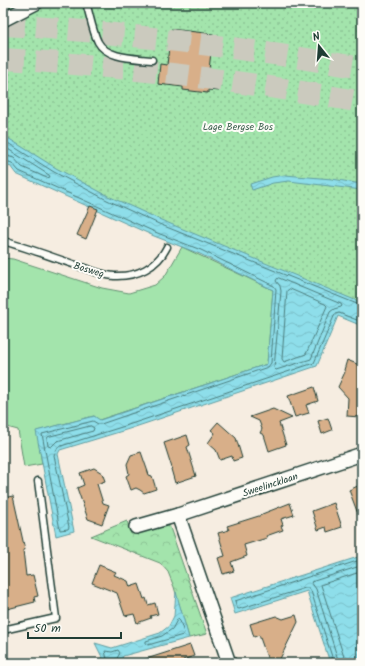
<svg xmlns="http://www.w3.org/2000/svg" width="365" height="666" viewBox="0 0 365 666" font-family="Kalam,sans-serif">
<defs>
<pattern id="forest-crowns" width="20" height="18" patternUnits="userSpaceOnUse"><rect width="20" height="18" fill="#a3e4ac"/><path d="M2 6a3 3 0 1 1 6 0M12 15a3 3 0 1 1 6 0" fill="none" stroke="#8cc495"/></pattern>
<pattern id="park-dots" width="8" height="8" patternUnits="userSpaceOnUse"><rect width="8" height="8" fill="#a3e4ac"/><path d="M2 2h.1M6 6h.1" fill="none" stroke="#8cc495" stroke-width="1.8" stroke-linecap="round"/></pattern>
<pattern id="water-waves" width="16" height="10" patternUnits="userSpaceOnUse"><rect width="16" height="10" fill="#8edeea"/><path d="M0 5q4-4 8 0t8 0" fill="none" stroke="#7abfc9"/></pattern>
</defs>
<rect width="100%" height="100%" fill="#f6ede1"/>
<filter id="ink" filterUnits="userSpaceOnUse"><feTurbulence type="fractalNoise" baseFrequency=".025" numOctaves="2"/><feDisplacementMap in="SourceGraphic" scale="8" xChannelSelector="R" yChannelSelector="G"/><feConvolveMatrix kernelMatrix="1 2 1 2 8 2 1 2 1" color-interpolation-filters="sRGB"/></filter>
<g filter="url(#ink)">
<polygon fill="#a3e4ac" stroke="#619070" points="182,247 273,290 267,364 99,420 94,416 37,431 42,464 24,467 18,430 3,426 3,258 13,259 102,288 129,293 155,285 165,276"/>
<polygon fill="url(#forest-crowns)" stroke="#619070" points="127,521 131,534 168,522 207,634 189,638 174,587 168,572 160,563 91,536"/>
<polygon fill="url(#park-dots)" stroke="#619070" points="3,3 362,3 362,315 3,158"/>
<g fill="url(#water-waves)" stroke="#629ea1">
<polygon points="3,135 56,168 108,196 161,220 362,303 362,326 338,316 317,366 129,429 60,450 58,454 74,531 56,536 36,431 94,416 100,420 267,364 273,290 200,254 154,236 16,174 10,166 3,164"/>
<polygon points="285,175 332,179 362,184 362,190 289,181 273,183 252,190 250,184 272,177"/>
<polygon points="358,557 362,559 362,663 330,663 307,591 235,614 230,598"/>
<polygon points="176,592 189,638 123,656 120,663 105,663 95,643 112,648 160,633 169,626 174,616"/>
</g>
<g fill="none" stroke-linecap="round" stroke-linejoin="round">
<g stroke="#4b7d7d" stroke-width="1">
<polyline points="3,140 54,172 107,200 159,224 362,306"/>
<polyline points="3,146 49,175 50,177 47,178 22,167 14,158 3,155"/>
<polyline points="3,160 12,163 19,171 155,232 201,250 274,286 276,289 271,363 268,367 101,424 98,424 93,421 42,434 60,530 68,529 69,527 54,455 58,447 128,425 314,363 335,314 339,313 362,322"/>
<polygon points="279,278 341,304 342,306 341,307 334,309 330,312 311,359 276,370 274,368 281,291 280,286 276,281 277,279"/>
<polygon points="290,289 325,304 327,306 306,354 284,362 282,359 287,291"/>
<polygon points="91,426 94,428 93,431 57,441 51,447 48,446 47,439 48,437"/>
<polygon points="178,619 180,621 184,633 183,635 148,645 146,644 146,641 162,636 172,629"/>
<polyline points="108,663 105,651 112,652 118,650 120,653 116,660 116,663"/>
<polyline points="334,663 311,591 309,588 305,588 239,609 237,608 235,601 357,561 362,562"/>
<polyline points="339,663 316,589 311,582 357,567 362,567"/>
<polyline points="345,663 344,657 321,585 323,584 357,573 362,573"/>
</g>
</g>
<g fill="#d8af89" stroke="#1f3d34">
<polygon points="171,29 213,34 209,70 221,71 219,91 208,90 208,93 183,90 183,87 158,84 160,64 167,65"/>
<polygon points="90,206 98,209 86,239 77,235"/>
<polygon points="347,360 362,366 362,392 360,396 359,417 347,416 348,398 338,387 345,372 344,370"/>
<polygon points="314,387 318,401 306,405 309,413 295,417 288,396"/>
<polygon points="273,409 292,418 279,423 286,445 269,451 264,435 260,433 262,429 259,421 250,417"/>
<polygon points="328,418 332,430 322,434 318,421"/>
<polygon points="218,422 236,438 242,458 233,461 232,456 220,460 216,450 208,443 215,433 211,430"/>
<polygon points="187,435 190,445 187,447 196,476 175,483 171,469 172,468 164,443"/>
<polygon points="141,452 149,475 152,476 156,489 144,493 140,490 136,488 131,490 126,476 129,474 127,464 131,455"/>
<polygon points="94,468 102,473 105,481 97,484 103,503 109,505 102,524 88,519 77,488 84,485 80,473"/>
<polygon points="360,485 362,491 361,522 349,490"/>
<polygon points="13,496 25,550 23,550 26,576 33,575 38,596 34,597 35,602 3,610 3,498"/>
<polygon points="290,503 294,515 281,519 283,525 281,526 283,530 266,536 267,538 244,545 247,556 231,562 234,571 223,574 218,558 225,556 218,533 229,530 227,526 262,515 262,514"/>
<polygon points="334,503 342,527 327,532 326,527 318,530 312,511"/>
<polygon points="99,565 116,572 114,575 128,581 130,587 139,584 144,599 146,598 148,605 155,603 158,614 150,616 151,618 137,623 134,614 125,616 117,593 92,583"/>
<polygon points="296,615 298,622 278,663 269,663 259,635 254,637 250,624 276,616 283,619"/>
<polygon points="190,645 194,656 183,660 184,663 141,663 140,661"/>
</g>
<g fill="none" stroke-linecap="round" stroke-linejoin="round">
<g stroke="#cbcabe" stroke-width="22" stroke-dasharray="22 11" stroke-linecap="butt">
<path d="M3 25C123 32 243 48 362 68"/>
<path d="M3 59C123 66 243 81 362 102"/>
</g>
<g stroke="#1f3d34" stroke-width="9">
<g id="service">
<path d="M86 3C90 15 92 30 98 42 107 59 135 58 152 60"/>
<path d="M3 241C28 248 52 257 76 265 88 269 101 275 114 276 137 277 157 267 167 247"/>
<polyline points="3,630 56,618 38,481"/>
</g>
</g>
<g stroke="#1f3d34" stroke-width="16">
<g id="minor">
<polyline points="3,20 36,3"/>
<polyline points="178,515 229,663"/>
<polyline points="136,527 178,515 362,454"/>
</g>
</g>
<use href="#service" stroke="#fdfcf7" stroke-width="6"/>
<use href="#minor" stroke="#fdfcf7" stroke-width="13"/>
</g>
</g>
<g text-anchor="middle" stroke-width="4" stroke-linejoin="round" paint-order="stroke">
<g font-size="10" fill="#395e4c" stroke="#fdfcf7">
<text x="238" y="130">Lage Bergse Bos</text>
</g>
<g font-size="10" fill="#1f3d34" stroke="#fdfcf7">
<text transform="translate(89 269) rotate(17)" y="4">Bosweg</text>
<text transform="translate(270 484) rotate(-18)" y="4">Sweelincklaan</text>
</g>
</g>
<rect width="365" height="666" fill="none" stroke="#fdfcf7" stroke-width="16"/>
<rect x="8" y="8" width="349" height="650" fill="none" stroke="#1f3d34" stroke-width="1.5" filter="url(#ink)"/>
<g transform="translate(319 46) rotate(343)" stroke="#fdfcf7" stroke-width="3" paint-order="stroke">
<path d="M0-3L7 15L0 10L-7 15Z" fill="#1f3d34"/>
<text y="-6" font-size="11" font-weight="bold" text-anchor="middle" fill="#1f3d34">N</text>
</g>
<path d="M28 632v6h93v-6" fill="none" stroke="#1f3d34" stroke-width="2"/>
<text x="34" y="632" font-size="12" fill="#1f3d34" stroke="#fdfcf7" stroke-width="3" paint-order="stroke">50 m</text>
</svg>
